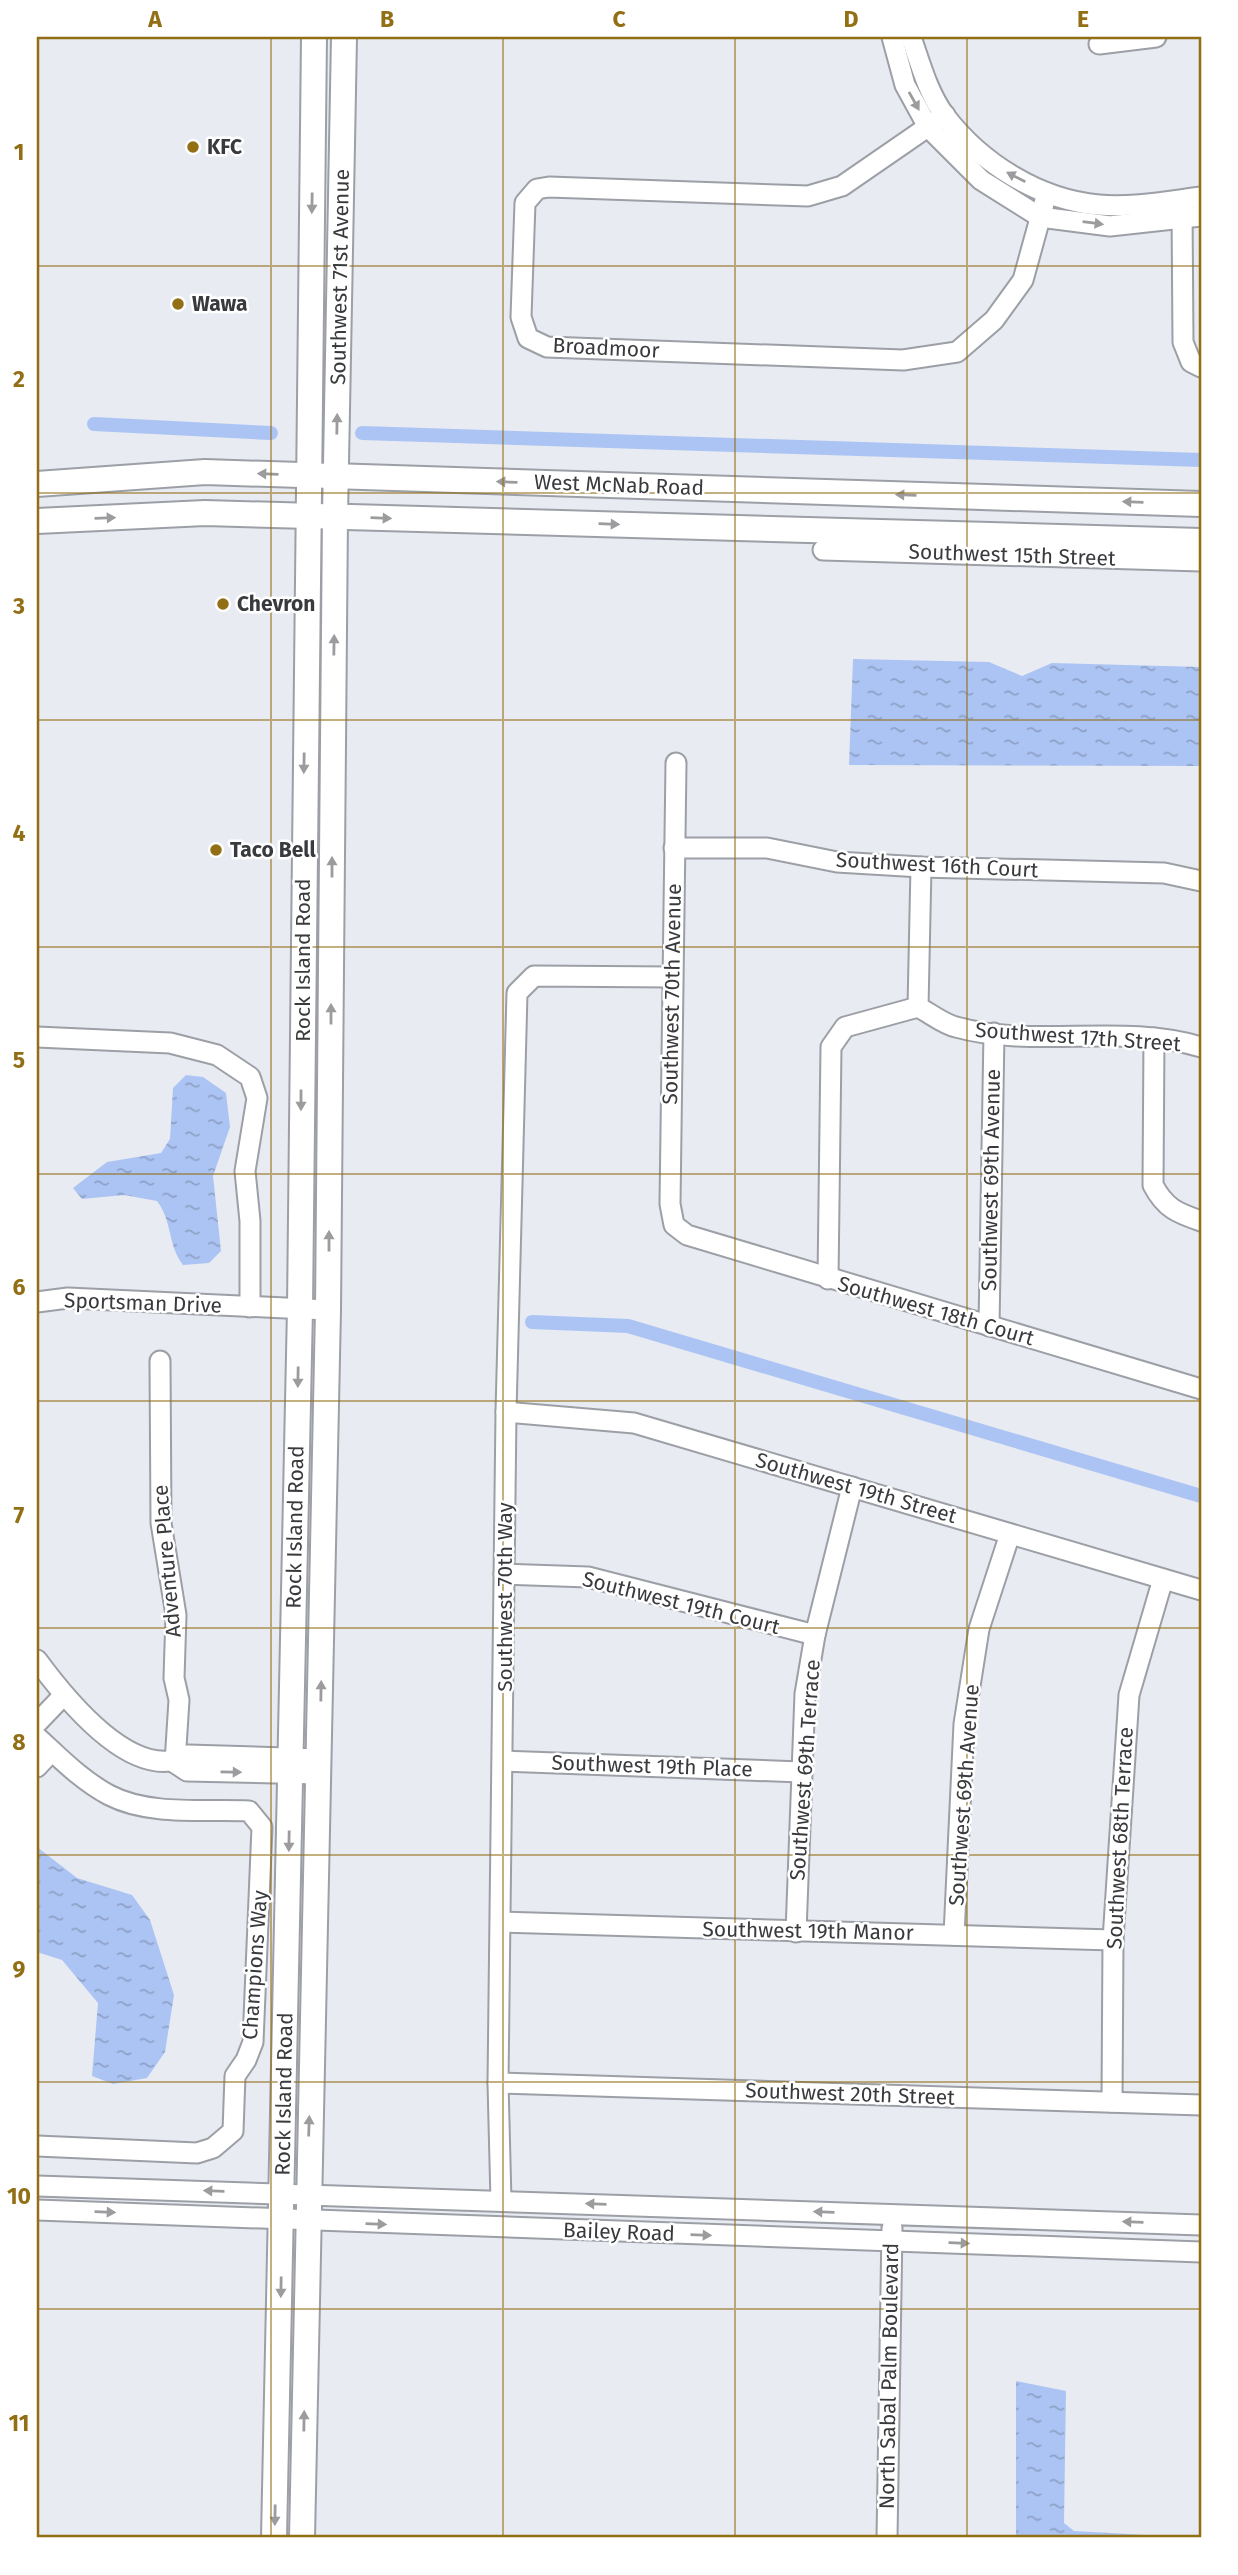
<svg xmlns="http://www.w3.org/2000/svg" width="1238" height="2575" viewBox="0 0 1238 2575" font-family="'Fira Sans',sans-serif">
<defs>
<pattern id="water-ripples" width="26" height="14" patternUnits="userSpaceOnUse" patternTransform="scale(1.75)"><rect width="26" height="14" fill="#acc4f3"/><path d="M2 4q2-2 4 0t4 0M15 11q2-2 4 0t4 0" fill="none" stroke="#8da0c6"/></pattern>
</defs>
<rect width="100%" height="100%" fill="#e8ebf2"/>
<g fill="url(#water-ripples)">
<polygon points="853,659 989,662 1022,676 1052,663 1201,667 1201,766 849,765"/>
<path d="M186 1075 203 1077 226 1093 230 1127 213 1176 221 1251 209 1263 183 1265C167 1244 173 1222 157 1201L124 1195 82 1199 73 1188 107 1162 161 1153 170 1139 173 1088Z"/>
<polygon points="37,1847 77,1878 132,1895 150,1920 174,1995 165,2052 147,2078 113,2084 92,2076 98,2003 62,1960 37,1952"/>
<polygon points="1016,2381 1066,2391 1064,2523 1074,2531 1201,2538 1016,2538"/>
</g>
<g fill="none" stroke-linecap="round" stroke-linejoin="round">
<g stroke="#acc4f3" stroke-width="14">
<polyline points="94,424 271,433"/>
<polyline points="362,433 1201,460"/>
<polyline points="532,1322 628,1326 1201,1496"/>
</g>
<g stroke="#9c9fa5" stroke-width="23">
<g id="minor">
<polyline points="892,37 905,85 928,127 981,180 1040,217 1110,226 1201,216"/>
<path d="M911 37C920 63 928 93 945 116 981 163 1039 200 1099 205 1131 208 1169 201 1201 197"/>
<polyline points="1099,44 1156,37"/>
<polyline points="945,115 842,186 808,196 549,187 537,189 525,203 521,317 528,338 547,347 903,360 957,352 994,320 1023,280 1047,193"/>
<polyline points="1182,208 1183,342 1191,362 1201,367"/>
<polyline points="823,550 1201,561"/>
<polyline points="676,763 670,1204 674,1225 687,1235 1201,1389"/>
<polyline points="674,848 767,848 837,862 921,867 1164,873 1201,881"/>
<path d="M918 1007C930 1013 943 1024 956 1027 1035 1049 1122 1023 1201 1047"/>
<polyline points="918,1007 921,867"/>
<polyline points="37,1037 170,1043 217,1055 250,1077 257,1098 245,1171 250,1221 250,1307"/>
<path d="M1154 1038 1153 1185C1165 1208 1177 1213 1201 1221"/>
<polyline points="828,1279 831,1047 845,1027 918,1007"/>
<polyline points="37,1302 68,1298 328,1310"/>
<polyline points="989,1326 994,1033"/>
<polyline points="160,1361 161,1523 176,1615 174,1678 179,1700 175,1763"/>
<polyline points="506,1412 634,1423 1201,1590"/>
<polyline points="504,1574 588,1577 815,1635"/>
<path d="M37 1660C65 1698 134 1785 188 1755L319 1759"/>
<polyline points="37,1723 63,1696"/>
<path d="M37 1737C60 1758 81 1780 109 1795 149 1816 205 1809 249 1811L262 1827 253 2042 246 2060 235 2076 233 2131 213 2148 197 2153 37 2146"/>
<polyline points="504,1761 801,1772"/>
<polyline points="175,1763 187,1771 319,1774"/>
<polyline points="37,1767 52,1751"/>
<polyline points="502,1922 1113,1940"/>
<polyline points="796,1932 805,1694 815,1635 852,1487"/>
<polyline points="954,1935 964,1724 979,1629 1010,1534"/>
<polyline points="498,2083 1201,2105"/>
<polyline points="1112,2102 1113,1940 1129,1695 1163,1579"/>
<polyline points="37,2186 1201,2225"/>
<polyline points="501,2201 498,2083 506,1412 517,993 534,976 672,977"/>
<polyline points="37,2210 1201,2252"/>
<polyline points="887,2538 892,2228"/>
</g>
</g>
<g stroke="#9c9fa5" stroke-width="28">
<g id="major">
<polyline points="37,484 205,472 1201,504"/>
<polyline points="37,521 205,513 1201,541"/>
<polyline points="274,2538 300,1308 314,37"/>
<polyline points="302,2538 328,1310 335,516 344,37"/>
</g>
</g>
<use href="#minor" stroke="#fff" stroke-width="19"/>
<use href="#major" stroke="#fff" stroke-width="24"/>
</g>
<defs><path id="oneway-solid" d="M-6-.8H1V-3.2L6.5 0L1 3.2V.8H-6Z" transform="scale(1.75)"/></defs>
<g fill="#9c9c9e">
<use href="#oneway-solid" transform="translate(914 101) rotate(61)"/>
<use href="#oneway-solid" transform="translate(1016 177) rotate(-153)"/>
<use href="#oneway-solid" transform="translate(312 203) rotate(91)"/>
<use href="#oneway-solid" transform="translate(1093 223) rotate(7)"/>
<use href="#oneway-solid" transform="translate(337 424) rotate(-89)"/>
<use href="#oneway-solid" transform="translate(268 474) rotate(-178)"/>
<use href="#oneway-solid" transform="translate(507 482) rotate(-178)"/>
<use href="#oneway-solid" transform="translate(906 495) rotate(-178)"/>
<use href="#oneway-solid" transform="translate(1133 502) rotate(-178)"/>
<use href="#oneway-solid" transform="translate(105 518) rotate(-2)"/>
<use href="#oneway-solid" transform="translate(381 518) rotate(2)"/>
<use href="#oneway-solid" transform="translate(609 524) rotate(2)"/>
<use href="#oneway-solid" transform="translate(334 645) rotate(-89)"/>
<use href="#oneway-solid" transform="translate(304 763) rotate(91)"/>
<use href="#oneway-solid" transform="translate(332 867) rotate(-90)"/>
<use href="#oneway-solid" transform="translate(331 1014) rotate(-90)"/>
<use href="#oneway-solid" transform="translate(301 1100) rotate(90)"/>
<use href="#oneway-solid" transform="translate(329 1241) rotate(-90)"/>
<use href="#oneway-solid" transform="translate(298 1377) rotate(91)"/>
<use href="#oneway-solid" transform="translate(321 1691) rotate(-89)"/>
<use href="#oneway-solid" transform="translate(231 1772) rotate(1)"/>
<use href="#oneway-solid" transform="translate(289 1841) rotate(91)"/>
<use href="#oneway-solid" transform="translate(309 2126) rotate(-88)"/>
<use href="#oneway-solid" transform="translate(214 2191) rotate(-178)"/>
<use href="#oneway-solid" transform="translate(596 2204) rotate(-178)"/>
<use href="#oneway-solid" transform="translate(105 2212) rotate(2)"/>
<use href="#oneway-solid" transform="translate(824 2212) rotate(-178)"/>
<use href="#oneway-solid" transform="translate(1133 2222) rotate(-178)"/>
<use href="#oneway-solid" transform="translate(376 2224) rotate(2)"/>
<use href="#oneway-solid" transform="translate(701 2235) rotate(2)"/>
<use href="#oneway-solid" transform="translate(959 2243) rotate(2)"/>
<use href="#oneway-solid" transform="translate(281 2287) rotate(91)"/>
<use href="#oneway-solid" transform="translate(304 2421) rotate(-89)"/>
<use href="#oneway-solid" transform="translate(275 2515) rotate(91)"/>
</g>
<path fill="none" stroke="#926e15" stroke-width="2" stroke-opacity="0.55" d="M271 37V2538M503 37V2538M735 37V2538M967 37V2538M37 266H1201M37 493H1201M37 720H1201M37 947H1201M37 1174H1201M37 1401H1201M37 1628H1201M37 1855H1201M37 2082H1201M37 2309H1201"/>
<g fill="#926e15" stroke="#fff" stroke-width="2.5">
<circle cx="193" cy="147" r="7"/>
<circle cx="178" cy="304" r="7"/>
<circle cx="223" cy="604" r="7"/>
<circle cx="216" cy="850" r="7"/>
</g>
<g text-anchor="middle" stroke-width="5" stroke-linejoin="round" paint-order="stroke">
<g font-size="21" font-weight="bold" fill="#393a3d" stroke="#fff" text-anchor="start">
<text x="207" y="154">KFC</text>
<text x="192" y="311">Wawa</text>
<text x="237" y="611">Chevron</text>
<text x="230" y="857">Taco Bell</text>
</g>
<g font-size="21" fill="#393a3d" stroke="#fff">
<text transform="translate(340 277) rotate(-89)" y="7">Southwest 71st Avenue</text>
<text transform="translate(606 348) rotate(3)" y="7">Broadmoor</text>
<text transform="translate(619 485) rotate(2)" y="7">West McNab Road</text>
<text transform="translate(1012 555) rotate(2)" y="7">Southwest 15th Street</text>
<text transform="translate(937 865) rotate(3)" y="7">Southwest 16th Court</text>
<text transform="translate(303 960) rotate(-90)" y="7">Rock Island Road</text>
<text transform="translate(672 994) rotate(-89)" y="7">Southwest 70th Avenue</text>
<text transform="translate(1078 1037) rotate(4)" y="7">Southwest 17th Street</text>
<text transform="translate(991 1180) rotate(-89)" y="7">Southwest 69th Avenue</text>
<text transform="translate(143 1303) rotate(2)" y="7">Sportsman Drive</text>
<text transform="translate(936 1311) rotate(16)" y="7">Southwest 18th Court</text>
<text transform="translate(856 1488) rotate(16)" y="7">Southwest 19th Street</text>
<text transform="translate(295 1527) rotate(-89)" y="7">Rock Island Road</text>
<text transform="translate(167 1561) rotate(-95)" y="7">Adventure Place</text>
<text transform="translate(505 1597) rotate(-90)" y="7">Southwest 70th Way</text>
<text transform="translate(681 1603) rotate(14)" y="7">Southwest 19th Court</text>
<text transform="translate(652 1766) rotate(2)" y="7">Southwest 19th Place</text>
<text transform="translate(805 1770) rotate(-86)" y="7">Southwest 69th Terrace</text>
<text transform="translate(964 1795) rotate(-86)" y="7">Southwest 69th Avenue</text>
<text transform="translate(1120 1838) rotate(-87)" y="7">Southwest 68th Terrace</text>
<text transform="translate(808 1931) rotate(1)" y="7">Southwest 19th Manor</text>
<text transform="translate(255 1965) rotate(-86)" y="7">Champions Way</text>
<text transform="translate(284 2094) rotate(-89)" y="7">Rock Island Road</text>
<text transform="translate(850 2094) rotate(2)" y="7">Southwest 20th Street</text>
<text transform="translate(619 2232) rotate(2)" y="7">Bailey Road</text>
<text transform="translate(889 2376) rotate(-89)" y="7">North Sabal Palm Boulevard</text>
</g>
</g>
<rect width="1238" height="2575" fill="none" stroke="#ffffff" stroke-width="77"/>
<rect x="38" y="38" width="1162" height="2498" fill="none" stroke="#926e15" stroke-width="2.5"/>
<g font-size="23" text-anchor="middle" font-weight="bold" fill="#926e15">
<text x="155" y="27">A</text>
<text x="387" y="27">B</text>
<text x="619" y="27">C</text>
<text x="851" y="27">D</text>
<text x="1083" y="27">E</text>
<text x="19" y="160">1</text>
<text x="19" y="387">2</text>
<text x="19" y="614">3</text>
<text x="19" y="841">4</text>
<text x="19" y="1068">5</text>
<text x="19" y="1295">6</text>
<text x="19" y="1523">7</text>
<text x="19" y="1750">8</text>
<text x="19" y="1977">9</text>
<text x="19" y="2204">10</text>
<text x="19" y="2431">11</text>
</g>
</svg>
